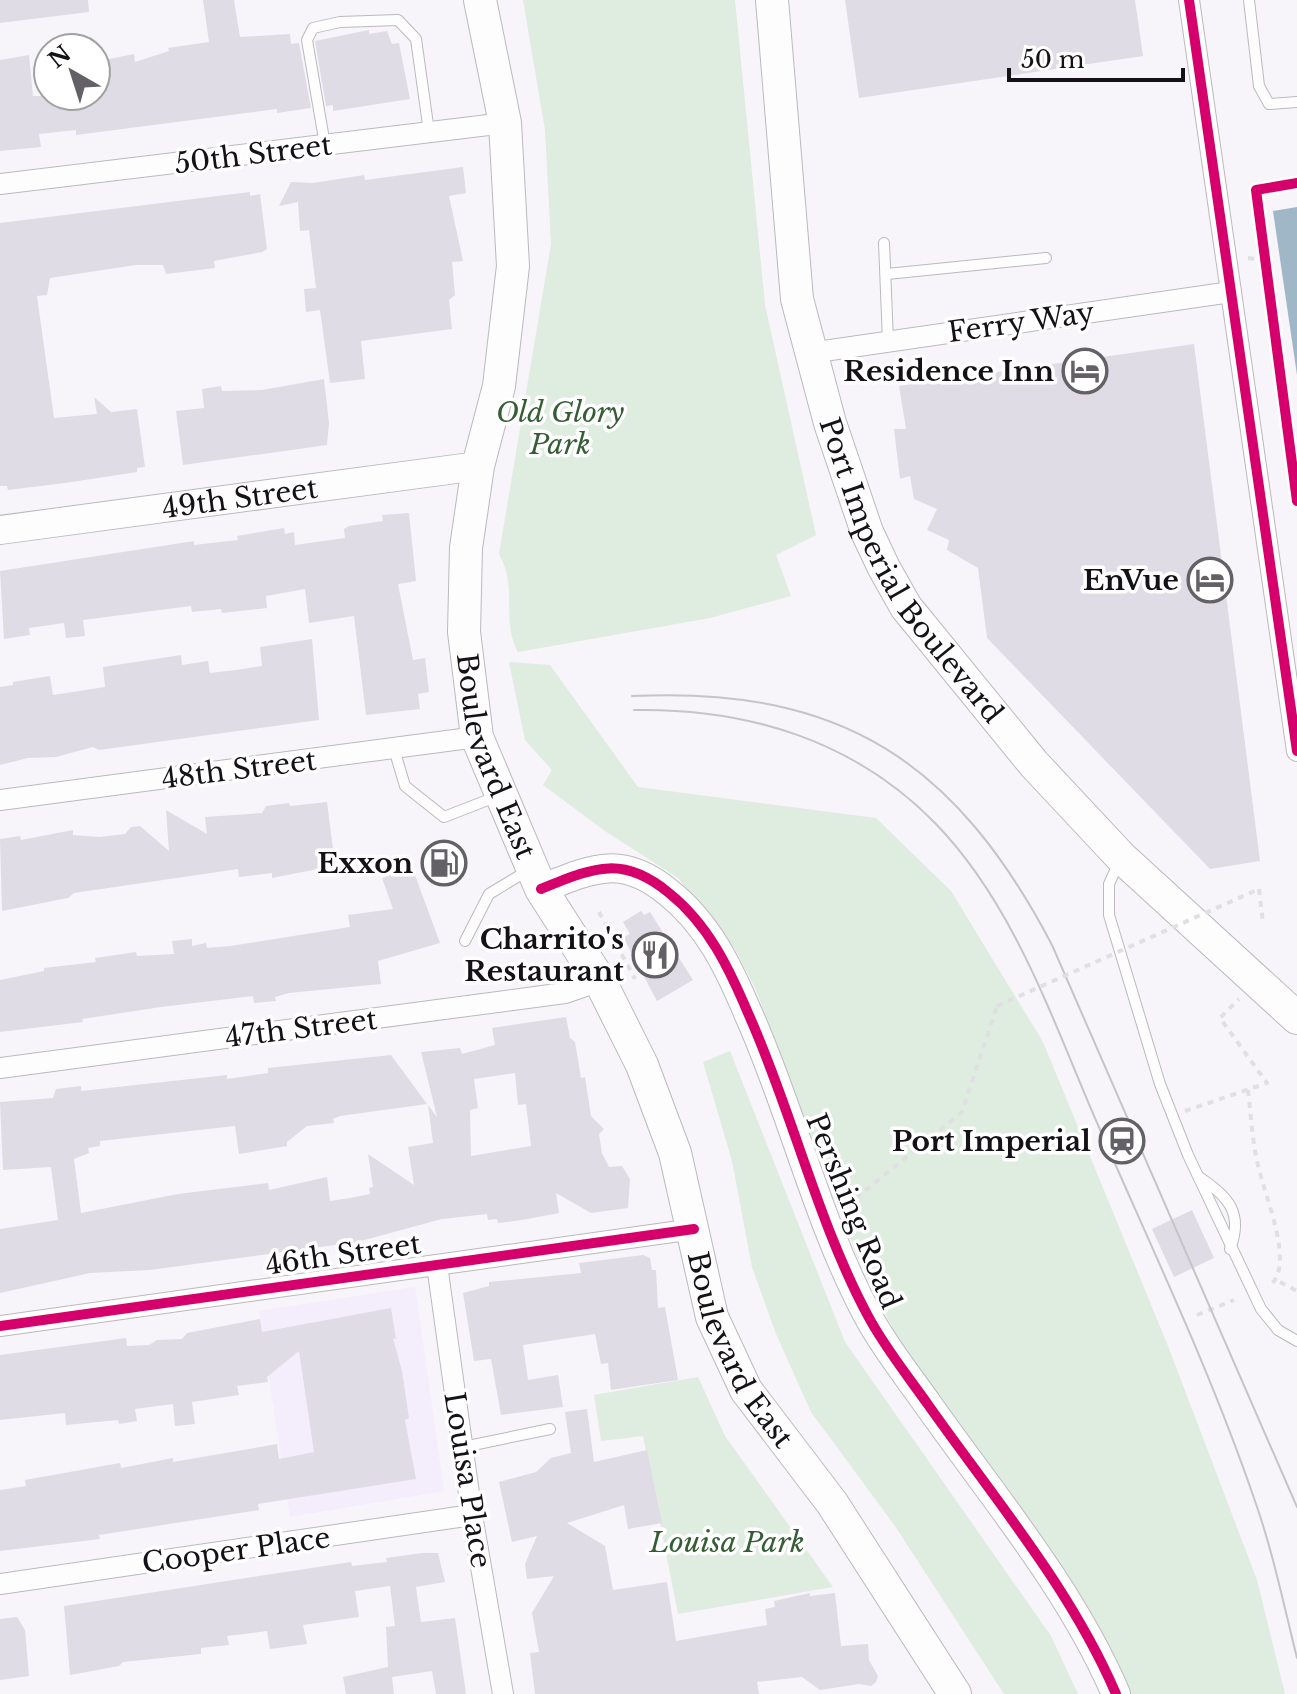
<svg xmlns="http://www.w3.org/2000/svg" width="1297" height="1694" viewBox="0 0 1297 1694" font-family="'Libre Baskerville',serif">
<rect width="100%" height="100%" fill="#f7f4fa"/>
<polygon fill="#f4edfc" points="415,1287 444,1491 290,1517 259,1311"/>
<g fill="#dfece0">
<path d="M523 0H735L765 305 816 535 776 555 791 596 710 618 518 652C500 619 519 590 499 554L551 244 545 130Z"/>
<polygon points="509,662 550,665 638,787 876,818 951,891 1043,1042 1168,1346 1257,1580 1285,1694 1128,1694 1068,1577 897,1337 857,1256 755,988 735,949 678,878 605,831 543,785 552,770 525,740"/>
<polygon points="730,1051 845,1342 1051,1636 1078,1694 1004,1694 895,1526 811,1412 776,1334 752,1267 732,1161 703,1062"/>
<polygon points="698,1377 725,1436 833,1587 678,1614 643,1436 601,1441 594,1395"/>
</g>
<polygon fill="#a0b7c8" points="1297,207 1297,375 1273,211"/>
<g fill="#e0dce5" fill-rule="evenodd">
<polygon points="0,0 88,0 89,12 0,23"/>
<polygon points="203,0 234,0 240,37 290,34 291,44 299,43 311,108 277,113 277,109 76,135 76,130 39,134 41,147 0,151 0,60 29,55 33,96 96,96 96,66 110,65 109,59 134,54 135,62 169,51 168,48 209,42"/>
<polygon points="845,0 1135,0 1143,56 859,98"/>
<polygon points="369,30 369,34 387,31 392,44 399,43 410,99 333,111 333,105 326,106 315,41"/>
<polygon points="463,167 466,193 449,196 463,261 452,262 455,295 449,300 452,329 361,341 365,379 330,383 320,310 306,312 304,289 316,288 309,230 300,231 298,202 279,206 291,182 313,183 364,175 365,180"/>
<polygon points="250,192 250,196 260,194 267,249 262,252 214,261 215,268 166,274 163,265 136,265 50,278 47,295 37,296 54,418 97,414 94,397 111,412 137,409 145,467 137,468 137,472 65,483 8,490 7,486 0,486 0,223"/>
<polygon points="1194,344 1260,861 1210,869 987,638 978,568 947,550 949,540 927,530 937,509 914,499 910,476 900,479 894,429 906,429 899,386"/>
<polygon points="324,379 329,423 327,445 183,465 176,411 204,408 202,389 221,386 222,391 262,390"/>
<polygon points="409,513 416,581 398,584 413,660 425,658 429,692 418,694 420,709 366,715 354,616 309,623 305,589 266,596 267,608 222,613 221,609 192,612 191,606 83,620 85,636 66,638 64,623 29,628 30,635 4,639 0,571 194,541 194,545 238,540 237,536 284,528 285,534 294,532 295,545 345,538 344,529 349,526 383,521 382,515"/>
<polygon points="312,639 319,720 99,750 93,747 56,757 28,758 0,765 0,687 13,685 13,682 50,676 53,695 105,687 103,667 181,655 182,665 208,661 210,673 236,670 262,666 260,647"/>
<polygon points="327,802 334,857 328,858 328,867 272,878 272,873 239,877 238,869 74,893 68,898 2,911 0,839 20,836 21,840 73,830 73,835 99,837 125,834 131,827 140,826 169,851 166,810 207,834 205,817 262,813 266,806 289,803 290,806"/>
<polygon points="412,867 440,943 378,961 381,984 289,993 275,997 276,1001 254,1003 253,996 161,1007 82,1019 83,1022 0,1032 0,980 44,971 44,968 96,962 95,958 136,952 137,956 174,954 172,941 192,939 192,946 206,943 207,948 230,946 350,927 348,915 393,909 382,878"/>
<polygon points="641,911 644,915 650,912 693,980 657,1001 623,937 630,934 623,922"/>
<path d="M566 1017 570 1038 575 1042 581 1078 585 1077 591 1116 604 1129 599 1134 602 1153 609 1167 622 1166 630 1179 628 1208 591 1213 556 1193 559 1213 522 1220 498 1223 497 1219 488 1220 487 1214 442 1219 357 1242 150 1270 90 1273 0 1293V1229L58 1220 51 1167 3 1170 0 1102 53 1098 56 1089 81 1086V1091L227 1075V1079L268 1073V1068L391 1055 427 1104 340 1116 333 1119 334 1123 307 1126 287 1142V1146L239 1154 235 1126 100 1141V1146L88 1148 89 1153 74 1159 81 1213 178 1194 268 1183 269 1190 327 1177 330 1201 350 1198 370 1194 369 1188 373 1187 368 1154 414 1185 408 1147 433 1143 428 1105 437 1117 421 1052 460 1048 462 1054 495 1045 492 1028ZM515 1073 518 1105 526 1104 531 1146 471 1156 470 1110 478 1108 474 1079Z"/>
<polygon points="1192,1210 1214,1258 1174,1277 1152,1229"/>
<polygon points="643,1255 650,1258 652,1270 656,1270 658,1308 665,1307 678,1380 611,1390 608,1363 601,1364 595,1334 523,1345 528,1380 558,1375 563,1407 501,1415 491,1359 474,1361 463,1293 489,1286 489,1282 581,1273 579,1263"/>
<polygon points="391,1308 396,1339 393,1338 402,1371 409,1418 405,1420 416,1479 258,1504 259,1510 99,1535 100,1539 0,1551 0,1490 26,1486 25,1480 120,1463 121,1468 173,1458 173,1462 277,1444 279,1459 314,1452 299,1351 267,1377 268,1382 237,1386 239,1395 192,1402 195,1424 175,1426 173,1404 135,1409 137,1421 119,1424 118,1420 66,1425 65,1413 0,1420 0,1355 126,1338 127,1346 149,1345 157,1340 182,1339 187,1333 260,1319 262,1332"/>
<polygon points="587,1409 594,1462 647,1450 662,1523 628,1529 624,1505 567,1523 605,1546 613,1590 667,1582 676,1641 767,1625 765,1609 775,1607 774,1601 810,1593 810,1596 835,1593 841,1646 868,1644 869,1660 878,1676 876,1682 871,1686 859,1684 820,1690 802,1677 757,1682 759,1694 535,1694 530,1653 539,1652 532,1613 554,1576 527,1579 525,1564 537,1536 512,1542 499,1482 536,1472 551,1458 571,1453 565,1412"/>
<polygon points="422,1553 438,1553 445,1582 416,1587 421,1622 455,1618 466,1694 436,1694 432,1671 392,1677 394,1694 346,1694 343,1677 388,1667 386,1627 395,1626 390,1586 355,1591 359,1617 303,1625 307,1644 270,1649 267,1631 227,1636 229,1645 201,1648 201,1654 123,1662 119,1666 70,1675 64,1606 351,1562 352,1566 387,1562 386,1558"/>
<polygon points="17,1617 25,1630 29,1676 0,1680 0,1619"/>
</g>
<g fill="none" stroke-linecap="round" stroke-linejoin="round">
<g stroke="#bbb9be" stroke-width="12">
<g id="lane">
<polyline points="1249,0 1259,86 1269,104 1297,102"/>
<polyline points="325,145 307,40 313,28 340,22 398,20 416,39 429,132"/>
<polyline points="884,243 888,341"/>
<polyline points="887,274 1046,258"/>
<polyline points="394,749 405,786 444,817 498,796"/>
<polyline points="1119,862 1109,884 1109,915 1160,1084 1188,1155 1261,1309 1278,1330 1297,1341"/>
<polyline points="465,941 489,894 527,871"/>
<path d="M1199 1177C1228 1196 1244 1213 1230 1249"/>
<polyline points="463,1447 550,1429"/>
</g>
</g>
<g stroke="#bbb9be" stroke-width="22">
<g id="street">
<polyline points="1189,0 1297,751"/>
<polyline points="0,184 505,123"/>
<polyline points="810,353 1231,292"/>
<polyline points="0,800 477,737"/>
<polyline points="0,1068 565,993 600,981"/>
<polyline points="437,1265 472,1515 503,1694"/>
<polyline points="0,1326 694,1229"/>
<polyline points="0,1584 472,1515"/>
</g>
</g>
<g stroke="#bbb9be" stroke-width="30">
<g id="secondary">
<path id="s1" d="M0 530 478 466"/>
<path d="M541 889C593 868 622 854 669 893 708 924 729 968 748 1013 792 1111 817 1221 868 1316 885 1348 908 1376 929 1406 994 1498 1071 1589 1116 1694"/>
</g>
</g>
<g stroke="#bbb9be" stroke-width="34">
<g id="primary">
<path id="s2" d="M480 0 505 123 513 266 499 386 478 466 466 548 464 632 477 737 541 889 600 981 642 1065 675 1153 712 1317 746 1390 832 1503 955 1694"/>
<path id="s3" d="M772 0 797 299 830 423 867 532 884 568 906 607 1034 764 1121 857 1297 1018"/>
</g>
</g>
<g stroke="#e0dfe1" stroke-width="4" stroke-dasharray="6 6" stroke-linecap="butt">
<polyline points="1297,183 1256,190 1297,501"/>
<polyline points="1248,258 1266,261"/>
<polyline points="1259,889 1263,923"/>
<polyline points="599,912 635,979"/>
<path d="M1248 1090C1251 1115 1252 1140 1258 1165 1265 1198 1297 1268 1268 1287"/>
<polyline points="1185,1111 1267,1083 1220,1018 1239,999"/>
<polyline points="836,1175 846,1185"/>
<polyline points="856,1198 962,1112 997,1006"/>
<polyline points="1280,1282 1297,1291"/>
<polyline points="1197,1315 1234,1300"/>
</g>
<use href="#lane" stroke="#fefdfe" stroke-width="10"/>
<use href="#street" stroke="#fefdfe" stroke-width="20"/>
<use href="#secondary" stroke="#fefdfe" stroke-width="28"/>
<use href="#primary" stroke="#fefdfe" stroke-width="32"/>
<g stroke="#c6c4c6" stroke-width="2">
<path d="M632 696C842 686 956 762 1052 945L1297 1507"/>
<path d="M634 710C747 708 854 740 935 823 1015 905 1053 1022 1098 1125 1152 1249 1211 1372 1255 1501 1273 1552 1284 1606 1297 1658"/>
</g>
<polyline stroke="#e0dfe1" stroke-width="4" stroke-dasharray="6 6" stroke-linecap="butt" points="997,1006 1259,889"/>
<g stroke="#fff" stroke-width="15">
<g id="cycleway">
<polyline points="1189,0 1297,751"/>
<polyline points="1297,183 1256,190 1297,501"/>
<path d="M541 889C593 868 622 854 669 893 708 924 729 968 748 1013 792 1111 817 1221 868 1316 885 1348 908 1376 929 1406 994 1498 1071 1589 1116 1694"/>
<polyline points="0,1326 694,1229"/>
</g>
</g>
<use href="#cycleway" stroke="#d6006c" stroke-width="10"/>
</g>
<defs>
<g id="hotel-ring" transform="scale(2.3)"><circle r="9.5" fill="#fff" stroke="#636066" stroke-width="1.5"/><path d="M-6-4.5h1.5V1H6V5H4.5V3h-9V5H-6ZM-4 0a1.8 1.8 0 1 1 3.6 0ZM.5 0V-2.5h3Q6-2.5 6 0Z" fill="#636066"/></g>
<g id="fuel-ring" transform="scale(2.3)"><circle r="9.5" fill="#fff" stroke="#636066" stroke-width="1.5"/><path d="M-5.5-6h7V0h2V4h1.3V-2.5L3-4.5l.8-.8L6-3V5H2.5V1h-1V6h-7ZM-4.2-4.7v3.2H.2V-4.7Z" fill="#636066"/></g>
<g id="restaurant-ring" transform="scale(2.3)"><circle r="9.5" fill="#fff" stroke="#636066" stroke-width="1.5"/><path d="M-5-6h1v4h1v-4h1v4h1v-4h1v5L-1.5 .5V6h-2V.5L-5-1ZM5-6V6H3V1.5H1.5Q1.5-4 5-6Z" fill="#636066"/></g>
<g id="station-ring" transform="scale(2.3)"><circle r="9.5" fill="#fff" stroke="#636066" stroke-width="1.5"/><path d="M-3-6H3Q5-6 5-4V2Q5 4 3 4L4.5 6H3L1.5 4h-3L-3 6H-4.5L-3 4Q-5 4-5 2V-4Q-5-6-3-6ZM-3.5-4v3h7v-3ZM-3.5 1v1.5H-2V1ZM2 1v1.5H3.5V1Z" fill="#636066"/></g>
</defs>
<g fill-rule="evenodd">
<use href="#hotel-ring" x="1085" y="371"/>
<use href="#hotel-ring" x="1210" y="580"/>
<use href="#fuel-ring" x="444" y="863"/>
<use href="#restaurant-ring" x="655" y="955"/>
<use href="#station-ring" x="1122" y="1141"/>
</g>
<g text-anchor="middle" stroke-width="7" stroke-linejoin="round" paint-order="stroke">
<g font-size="28" fill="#141117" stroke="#fff">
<text transform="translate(253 154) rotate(-7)" y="10">50th Street</text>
<text transform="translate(1021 322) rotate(-8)" y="10">Ferry Way</text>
<text dy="10" stroke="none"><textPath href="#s1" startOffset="242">49th Street</textPath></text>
<text dy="10" stroke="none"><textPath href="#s3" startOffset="598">Port Imperial Boulevard</textPath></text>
<text dy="10" stroke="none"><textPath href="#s2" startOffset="768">Boulevard East</textPath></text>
<text transform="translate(239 769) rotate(-7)" y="10">48th Street</text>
<text transform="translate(301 1028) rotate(-7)" y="10">47th Street</text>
<text transform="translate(854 1211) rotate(68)" y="10">Pershing Road</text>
<text transform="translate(343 1254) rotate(-8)" y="10">46th Street</text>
<text dy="10" stroke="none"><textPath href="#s2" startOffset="1416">Boulevard East</textPath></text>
<text transform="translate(468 1480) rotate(81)" y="10">Louisa Place</text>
<text transform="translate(236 1550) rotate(-8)" y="10">Cooper Place</text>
</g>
<g font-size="28" font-weight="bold" fill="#141117" stroke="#fff" text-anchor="end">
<text x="1054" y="381">Residence Inn</text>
<text x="1179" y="590">EnVue</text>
<text x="413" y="873">Exxon</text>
<text x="624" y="949">Charrito's<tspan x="624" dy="32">Restaurant</tspan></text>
<text x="1091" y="1151">Port Imperial</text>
</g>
<g font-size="28" font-style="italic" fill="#355e35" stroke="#fff">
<text x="560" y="422">Old Glory<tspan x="560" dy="32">Park</tspan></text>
<text x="727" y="1552">Louisa Park</text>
</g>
</g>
<g transform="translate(72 72) rotate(321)"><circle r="38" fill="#ffffff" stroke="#a1a0a2" stroke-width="2"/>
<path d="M0-6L14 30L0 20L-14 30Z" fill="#636066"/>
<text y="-12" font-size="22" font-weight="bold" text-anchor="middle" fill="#141117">N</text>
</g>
<path d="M1009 68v12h174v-12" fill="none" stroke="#141117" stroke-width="4"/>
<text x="1021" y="68" font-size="24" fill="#141117" stroke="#ffffff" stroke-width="6" paint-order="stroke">50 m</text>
</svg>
